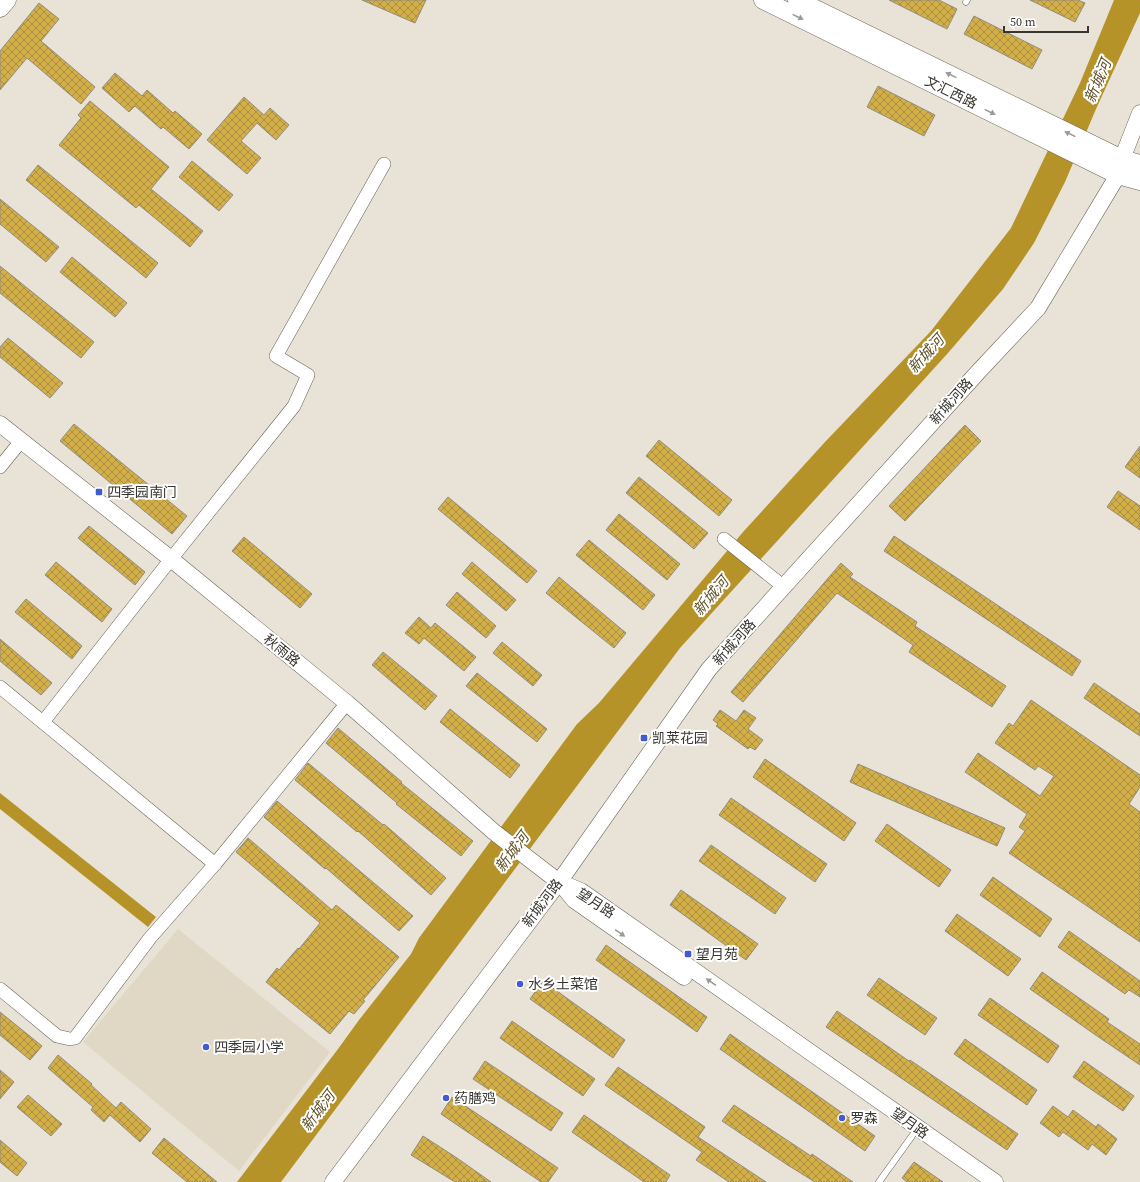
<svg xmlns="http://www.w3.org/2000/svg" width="1140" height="1182" viewBox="0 0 1140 1182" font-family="'Source Serif 4','Noto Sans SC',serif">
<defs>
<pattern id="building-cross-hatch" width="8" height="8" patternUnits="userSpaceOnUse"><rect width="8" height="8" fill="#d2af49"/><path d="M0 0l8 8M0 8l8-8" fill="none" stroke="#ab8f3d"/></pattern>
</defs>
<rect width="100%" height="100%" fill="#e8e3d6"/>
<polygon fill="#e0d8c4" points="178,929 330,1052 239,1171 83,1042"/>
<g fill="#b69328">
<polygon points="1114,0 1140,0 1140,13 1096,109 1065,182 1034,243 1003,289 948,353 680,648 281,1182 237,1182 338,1049 359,1020 411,954 419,938 577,724 599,703 743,532 825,442 931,331 1011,228 1080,83"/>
<polygon points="0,793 156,917 148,927 0,809"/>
</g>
<g fill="url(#building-cross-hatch)" stroke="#918c80">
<polygon points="362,0 426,0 415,23"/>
<polygon points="889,0 939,0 957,9 947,29"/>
<polygon points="1030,0 1078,0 1085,3 1075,22"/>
<polygon points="39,3 59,19 41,41 95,87 81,104 27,58 0,90 0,51"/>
<polygon points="974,16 1042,50 1032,69 964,34"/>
<polygon points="115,73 142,96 147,90 173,113 175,111 202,134 189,149 163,127 161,129 135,106 129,112 102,88"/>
<polygon points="878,86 935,115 924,136 867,107"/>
<polygon points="244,97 264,115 270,108 289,125 276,140 257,123 241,141 261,158 247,174 207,140"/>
<polygon points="90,101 169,167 151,189 203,231 190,247 139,205 136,208 59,145 81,118 78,115"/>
<polygon points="192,161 233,195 219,211 179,177"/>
<polygon points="38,165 158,263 146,278 26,180"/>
<polygon points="0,199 59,247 46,262 0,224"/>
<polygon points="72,257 127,303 115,317 60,272"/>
<polygon points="0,266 94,342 81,358 0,293"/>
<polygon points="8,338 63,383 50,398 0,357 0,347"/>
<polygon points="74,424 187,516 172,534 60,441"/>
<polygon points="965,425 981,441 905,521 889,506"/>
<polygon points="659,440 732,500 719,516 646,456"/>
<polygon points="1140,446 1140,478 1125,467"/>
<polygon points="639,477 708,533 694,549 626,493"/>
<polygon points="1118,491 1140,506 1140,530 1107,507"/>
<polygon points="448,497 537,571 527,583 438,509"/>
<polygon points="619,514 680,564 667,580 606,530"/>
<polygon points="89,526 145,572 135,585 78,538"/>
<polygon points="894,536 1081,661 1072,676 884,551"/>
<polygon points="244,537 312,594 300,608 232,551"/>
<polygon points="589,540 655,595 643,610 576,555"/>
<polygon points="56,562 112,609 102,622 45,575"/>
<polygon points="472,562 516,600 506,611 462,574"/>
<polygon points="841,563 853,574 850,577 917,622 915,626 1006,686 992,707 909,652 913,645 837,593 743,702 731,692"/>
<polygon points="559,577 626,633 614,648 546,593"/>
<polygon points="457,592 496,626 486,638 446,605"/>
<polygon points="26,599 82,646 72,659 15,612"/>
<polygon points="419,617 431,628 435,623 476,657 464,671 424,638 419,644 405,633"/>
<polygon points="0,639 52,683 41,695 0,661"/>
<polygon points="502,642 542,675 533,686 493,653"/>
<polygon points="383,652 437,696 425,710 372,665"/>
<polygon points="477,673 547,729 537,742 466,686"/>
<polygon points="1094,683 1140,714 1140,736 1084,698"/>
<polygon points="1031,700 1140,775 1140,787 1129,804 1140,812 1140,942 1009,853 1025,831 1019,827 1027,814 965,772 978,753 1040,796 1054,776 1038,766 1035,770 995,743 1009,723 1013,726"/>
<polygon points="450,709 520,765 510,778 440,722"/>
<polygon points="720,710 736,721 744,710 756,718 748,729 763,740 755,750 750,747 748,749 716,726 718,724 713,720"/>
<polygon points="338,728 402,782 401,783 473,841 461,856 396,804 397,803 326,743"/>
<polygon points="765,759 856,823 844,841 753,777"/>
<polygon points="308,763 383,825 384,824 446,878 431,895 358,831 357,832 295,780"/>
<polygon points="858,764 1005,828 997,846 850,782"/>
<polygon points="731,798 827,864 815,882 719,815"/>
<polygon points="277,801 413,916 399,931 326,868 325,869 264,817"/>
<polygon points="887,824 951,870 939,887 875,841"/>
<polygon points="248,838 332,910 336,905 399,957 363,1000 365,1001 354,1014 349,1011 330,1034 266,982 277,968 279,970 298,948 299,949 320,923 236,852"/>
<polygon points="711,845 786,898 775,914 699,861"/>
<polygon points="993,877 1052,919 1040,937 980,895"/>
<polygon points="681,890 758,944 746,960 670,905"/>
<polygon points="957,914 1021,959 1008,976 945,931"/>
<polygon points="1069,931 1140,981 1140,997 1129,990 1125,994 1058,947"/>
<polygon points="606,945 707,1017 697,1032 596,960"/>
<polygon points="1042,972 1109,1019 1107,1022 1140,1044 1140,1065 1097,1036 1030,989"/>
<polygon points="879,978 937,1018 925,1035 867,995"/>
<polygon points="543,981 625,1040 613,1058 530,999"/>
<polygon points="990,998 1059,1046 1048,1063 978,1015"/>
<polygon points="837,1011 909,1061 910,1060 1018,1134 1007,1150 826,1027"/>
<polygon points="0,1012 42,1046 30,1060 0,1035"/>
<polygon points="512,1021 595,1079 583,1096 500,1038"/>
<polygon points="730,1034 875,1136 865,1151 720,1049"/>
<polygon points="965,1039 1037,1090 1027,1105 954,1054"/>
<polygon points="58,1055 92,1084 91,1085 116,1108 121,1102 151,1129 140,1142 110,1115 104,1122 91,1110 93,1107 48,1068"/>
<polygon points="485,1061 563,1113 551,1131 473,1079"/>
<polygon points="1084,1061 1134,1096 1123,1111 1073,1077"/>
<polygon points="618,1067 705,1127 698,1137 766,1182 729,1182 696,1160 702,1152 605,1085"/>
<polygon points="0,1070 14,1082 0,1099"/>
<polygon points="28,1095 62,1124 51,1136 17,1107"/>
<polygon points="452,1097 558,1168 548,1182 541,1182 441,1114"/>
<polygon points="734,1105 811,1156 812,1154 853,1182 815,1182 786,1164 722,1121"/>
<polygon points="1053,1106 1068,1117 1073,1110 1096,1127 1098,1124 1117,1139 1106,1155 1092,1144 1088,1150 1063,1132 1059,1137 1040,1123"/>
<polygon points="584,1115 670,1175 666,1182 644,1182 572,1132"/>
<polygon points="423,1136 457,1158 491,1182 455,1182 411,1155"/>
<polygon points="164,1138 217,1182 187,1182 152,1153"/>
<polygon points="0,1140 27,1163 17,1176 0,1162"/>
<polygon points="914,1162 943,1182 907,1182 902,1178"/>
</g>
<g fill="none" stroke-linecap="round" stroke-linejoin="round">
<g stroke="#666257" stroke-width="7">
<g id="service">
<polyline points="966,2 967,0"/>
<polyline points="879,1182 912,1136"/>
</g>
</g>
<g stroke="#666257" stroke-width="14">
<g id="minor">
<polyline points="0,467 21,441"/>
<polyline points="724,539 784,587"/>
<polyline points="0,687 215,864"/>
<polyline points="43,722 171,559 294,406 308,375 276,356 384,164"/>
<polyline points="0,989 57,1036 70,1039 75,1038 150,938 215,864 347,703"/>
</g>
</g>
<g stroke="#666257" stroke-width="17">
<g id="tertiary">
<polyline points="0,424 171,559 347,703 494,832 559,882 581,891 995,1182"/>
<polyline points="561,884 574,900 684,977"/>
<polyline points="333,1182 559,882 709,669 979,371 1038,308 1118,175 1122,159 1140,113"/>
</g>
</g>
<g stroke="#666257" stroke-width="19">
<g id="secondary">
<polyline points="763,0 1118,175 1140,181"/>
<polyline points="797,0 1122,159 1140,164"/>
<polyline points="0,8 7,0"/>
</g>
</g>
<use href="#service" stroke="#fff" stroke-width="6"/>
<use href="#minor" stroke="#fff" stroke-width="13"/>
<use href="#tertiary" stroke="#fff" stroke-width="16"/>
<use href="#secondary" stroke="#fff" stroke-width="18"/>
</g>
<defs><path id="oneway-solid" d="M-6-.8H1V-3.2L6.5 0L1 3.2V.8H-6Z"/></defs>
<g fill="#9c9a98">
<use href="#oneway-solid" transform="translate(798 17) rotate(26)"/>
<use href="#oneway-solid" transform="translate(951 75) rotate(-154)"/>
<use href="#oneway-solid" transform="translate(990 112) rotate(26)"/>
<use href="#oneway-solid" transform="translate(1070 134) rotate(-154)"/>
<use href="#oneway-solid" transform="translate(620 933) rotate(35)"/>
<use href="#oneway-solid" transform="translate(711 982) rotate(-145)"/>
</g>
<g fill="#425bcf" stroke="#fff" stroke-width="1.5">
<rect x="95" y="488" width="8" height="8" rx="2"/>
<rect x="640" y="734" width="8" height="8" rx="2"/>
<rect x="684" y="950" width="8" height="8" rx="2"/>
<circle cx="520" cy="984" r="4"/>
<circle cx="206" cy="1047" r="4"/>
<circle cx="446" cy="1098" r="4"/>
<circle cx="842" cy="1118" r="4"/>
</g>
<g text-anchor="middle" stroke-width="4" stroke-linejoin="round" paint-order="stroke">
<g font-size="14" fill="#383631" stroke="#fff">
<text transform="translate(951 92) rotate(26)" y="5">文汇西路</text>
<text transform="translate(951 401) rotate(-48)" y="5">新城河路</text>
<text transform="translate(734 642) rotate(-48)" y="5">新城河路</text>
<text transform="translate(282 650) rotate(39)" y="5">秋雨路</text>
<text transform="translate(542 903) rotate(-53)" y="5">新城河路</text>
<text transform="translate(596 903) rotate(33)" y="5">望月路</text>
<text transform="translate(910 1123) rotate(35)" y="5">望月路</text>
</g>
<g font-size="14" fill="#383631" stroke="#fff" text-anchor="start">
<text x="107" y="497">四季园南门</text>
<text x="652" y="743">凯莱花园</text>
<text x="696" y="959">望月苑</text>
<text x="528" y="989">水乡土菜馆</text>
<text x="214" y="1052">四季园小学</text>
<text x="454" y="1103">药膳鸡</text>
<text x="850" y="1123">罗森</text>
</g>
<g font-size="15" font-style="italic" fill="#605127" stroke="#fff">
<text transform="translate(1098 81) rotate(-67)" y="5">新城河</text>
<text transform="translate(926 354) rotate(-48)" y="5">新城河</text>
<text transform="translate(711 596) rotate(-50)" y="5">新城河</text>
<text transform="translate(512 852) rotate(-53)" y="5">新城河</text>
<text transform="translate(318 1111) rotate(-53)" y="5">新城河</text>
</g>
</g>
<path d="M1004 26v6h84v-6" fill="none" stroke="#383631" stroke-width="2"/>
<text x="1010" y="26" font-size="12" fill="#383631" stroke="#ffffff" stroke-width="3" paint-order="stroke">50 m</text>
</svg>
